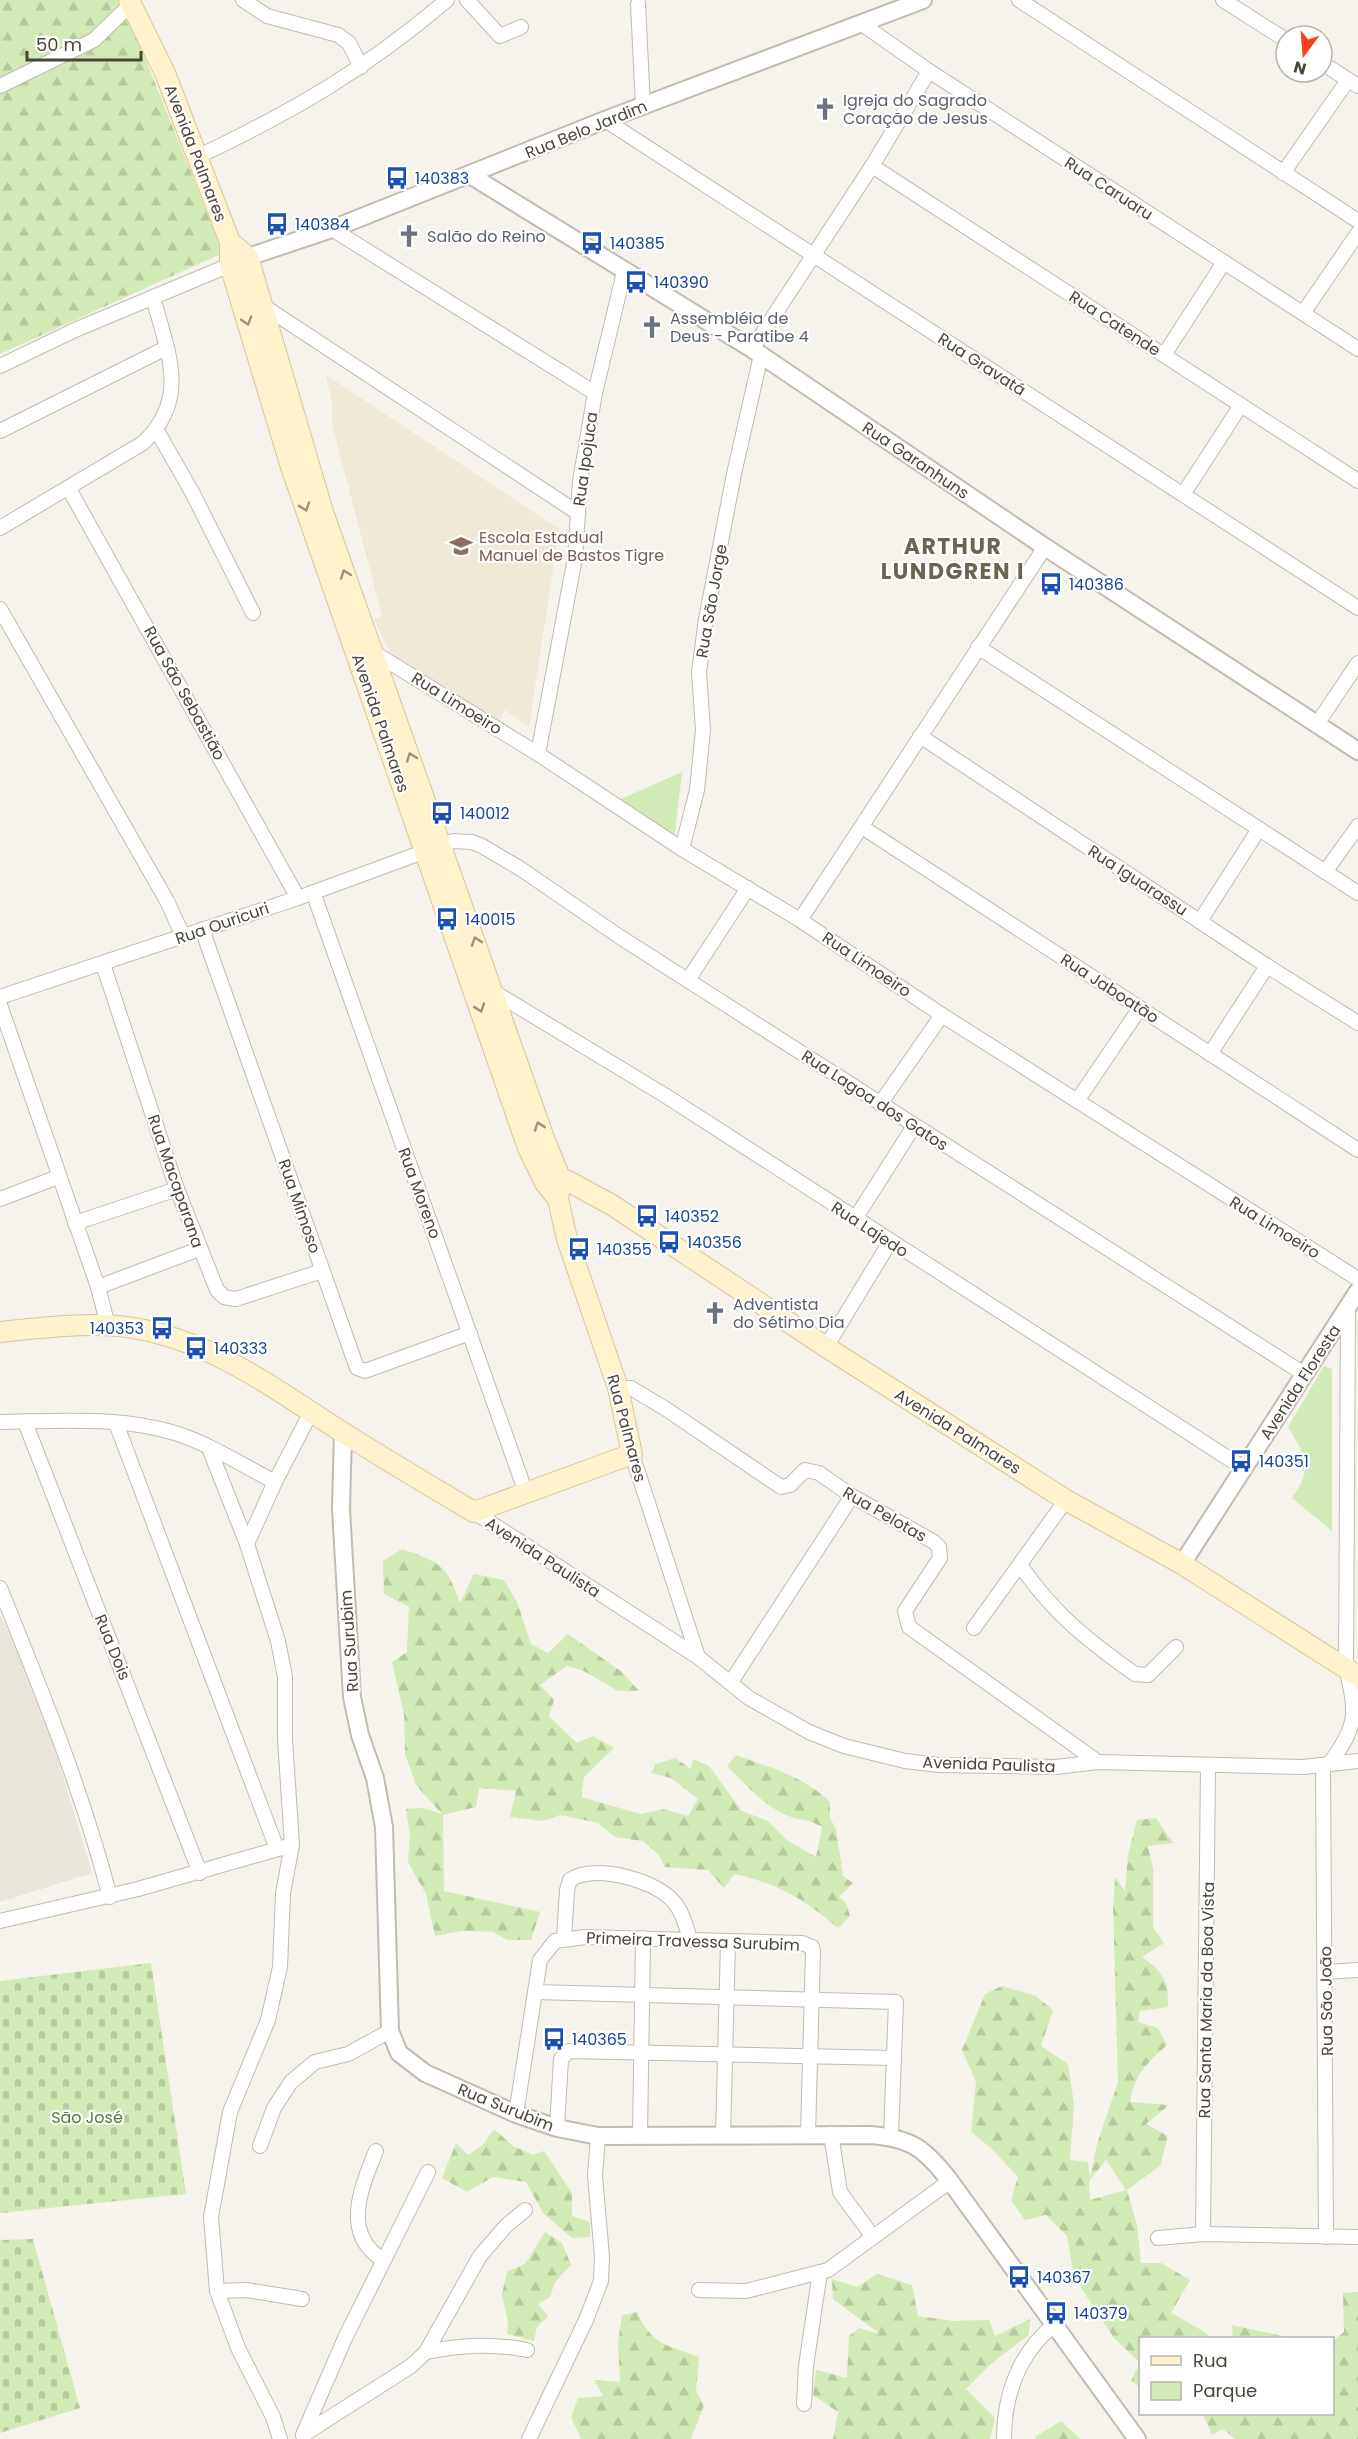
<svg xmlns="http://www.w3.org/2000/svg" width="1358" height="2439" viewBox="0 0 1358 2439" font-family="Poppins,sans-serif">
<defs>
<pattern id="forest-firs" width="22" height="20" patternUnits="userSpaceOnUse" patternTransform="scale(1.5)"><rect width="22" height="20" fill="#d2eab5"/><path d="M5 1l3.5 6h-7zM16 11l3.5 6h-7z" fill="#b6ca9c"/></pattern>
<pattern id="cemetery-stones" width="16" height="16" patternUnits="userSpaceOnUse" patternTransform="scale(1.5)"><rect width="16" height="16" fill="#d2eab5"/><path d="M2 7V4a2 2 0 0 1 4 0v3zM10 15v-3a2 2 0 0 1 4 0v3z" fill="#b6ca9c"/></pattern>
</defs>
<rect width="100%" height="100%" fill="#f6f3ec"/>
<polygon fill="#eae5da" points="0,1615 37,1689 92,1873 0,1902"/>
<polygon fill="#efe8d6" points="326,375 559,529 529,727 505,710 497,726 394,661 374,619 382,616 332,424 332,404"/>
<g fill="url(#forest-firs)" fill-rule="evenodd">
<polygon points="0,0 122,0 223,253 0,354"/>
<path d="M402 1549C439 1562 447 1564 460 1603L474 1574 504 1580 517 1602 531 1644 548 1653 568 1634 622 1672 639 1691H618L582 1670 567 1666 540 1685 554 1700 549 1716 577 1743 593 1736 614 1748 584 1777 581 1797 641 1814 663 1809 688 1816 698 1799 671 1778 651 1773 656 1764 675 1758 691 1769 693 1759 709 1766 742 1811 768 1821 787 1840 816 1857 822 1827C807 1818 799 1821 786 1815 763 1805 744 1783 727 1766L736 1755C770 1768 802 1775 830 1802V1818L836 1829 843 1876 853 1883 839 1897 846 1903 850 1916 838 1928C805 1900 778 1883 734 1874L724 1888 708 1870 665 1867 658 1854 643 1841 615 1837 598 1823 560 1815 543 1821 510 1817 516 1791 479 1788 476 1807 443 1815 444 1891 540 1912 531 1940H507L493 1932 462 1931 435 1936 426 1894 408 1862 410 1836 406 1809 423 1808 442 1814 416 1785 405 1754 404 1714 392 1662 407 1652 409 1607 384 1594 383 1561Z"/>
<path d="M1156 1818 1173 1843 1148 1846 1153 1869V1927L1164 1943 1142 1957C1163 1972 1169 1981 1168 2007L1140 2011 1138 2022 1158 2028 1167 2045C1148 2062 1134 2075 1130 2102L1169 2105 1146 2124 1168 2136 1160 2166 1127 2190 1137 2225 1141 2263H1161L1190 2280 1171 2313 1205 2332 1210 2338H1140V2387L1131 2381 1140 2363 1114 2338 1074 2277 1067 2236 1046 2215 1025 2220 1011 2200 1018 2177 992 2149 971 2132 976 2082 962 2050 985 1994 1002 1986 1036 1996 1053 2010 1041 2046 1068 2064 1074 2105 1070 2160 1088 2162 1090 2178 1097 2144 1118 2082 1113 1907 1115 1877 1125 1891 1128 1855 1137 1820ZM1106 2160 1126 2190 1090 2200 1089 2181Z"/>
<polygon points="494,2129 513,2146 533,2155 544,2151 572,2193 572,2216 590,2222 590,2237 572,2238 543,2213 526,2182 493,2177 467,2192 442,2178 456,2143 468,2155 483,2145"/>
<polygon points="545,2232 562,2243 571,2265 555,2282 550,2297 538,2304 548,2316 537,2327 534,2341 507,2334 508,2322 502,2294 507,2272 525,2264"/>
<polygon points="877,2274 912,2285 918,2316 953,2321 989,2320 995,2336 1030,2319 1029,2335 992,2363 966,2389 995,2418 990,2439 833,2439 838,2412 813,2395 816,2370 847,2378 849,2336 859,2328 880,2334 833,2299 832,2279 857,2287"/>
<polygon points="1358,2292 1358,2439 1235,2439 1223,2429 1212,2435 1203,2414 1332,2414 1333,2341 1344,2332 1343,2293"/>
<path d="M637 2312C652 2346 668 2345 699 2357L696 2391 704 2405 691 2439H581L571 2417 578 2398 603 2396 594 2380 620 2382 618 2343 622 2315Z"/>
<polygon points="1232,2325 1291,2338 1233,2338"/>
<polygon points="1061,2421 1080,2439 1036,2439 1035,2437"/>
</g>
<g fill="url(#cemetery-stones)">
<polygon points="151,1963 186,2194 0,2213 0,1981"/>
<polygon points="33,2239 80,2408 0,2433 0,2240"/>
</g>
<g fill="#d2eab5">
<polygon points="682,772 674,842 614,802"/>
<path d="M1324 1366 1332 1369V1531L1292 1498C1314 1467 1305 1456 1288 1427Z"/>
</g>
<g fill="none" stroke-linecap="round" stroke-linejoin="round">
<g stroke="#c2bbae" stroke-width="16">
<g id="minor">
<polyline points="243,0 267,16 338,35 349,43 361,67"/>
<polyline points="467,0 500,36 521,27"/>
<polyline points="1019,0 1358,221"/>
<polyline points="1223,0 1286,40"/>
<polyline points="638,4 643,106"/>
<polyline points="862,24 929,71 1358,349"/>
<polyline points="1322,63 1358,86"/>
<polyline points="0,86 94,40 131,4"/>
<polyline points="605,120 1358,608"/>
<path d="M199 156C294 111 366 69 447 0"/>
<polyline points="872,166 1358,481"/>
<polyline points="1283,173 1348,80"/>
<polyline points="332,229 595,393"/>
<polyline points="262,305 578,513"/>
<polyline points="1303,313 1358,233"/>
<polyline points="752,349 872,166 929,71"/>
<polyline points="1164,355 1224,262"/>
<polyline points="0,366 75,330 237,262"/>
<polyline points="156,429 193,494 253,613"/>
<polyline points="0,431 166,348"/>
<polyline points="69,489 298,898"/>
<polyline points="1184,493 1241,405"/>
<path d="M0 528 143 443C191 398 167 351 153 297"/>
<polyline points="0,609 167,901 183,936"/>
<polyline points="978,647 1358,893"/>
<polyline points="373,652 538,754 682,849 800,920 942,1015 1358,1279"/>
<polyline points="1317,724 1358,663"/>
<polyline points="920,736 1267,966 1358,1023"/>
<polyline points="538,754 575,558 580,481 595,393 624,272"/>
<polyline points="862,827 1358,1150"/>
<polyline points="682,849 697,790 703,730 699,672 706,619 734,474 761,355"/>
<polyline points="1325,872 1358,826"/>
<polyline points="313,892 526,1493"/>
<polyline points="800,920 1045,547"/>
<polyline points="1200,921 1259,829"/>
<polyline points="202,929 357,1368 365,1371 470,1333"/>
<polyline points="103,964 177,1189 217,1290 224,1297 236,1299 322,1271"/>
<polyline points="688,980 748,888"/>
<polyline points="494,992 666,1096 1245,1469"/>
<polyline points="0,997 298,898 453,841 472,842 482,846 521,869 620,937 1304,1374"/>
<polyline points="0,1005 98,1287 108,1326"/>
<polyline points="1210,1054 1267,966"/>
<polyline points="1077,1101 1140,1008"/>
<polyline points="880,1104 942,1015"/>
<polyline points="0,1199 58,1177"/>
<polyline points="855,1219 914,1126"/>
<polyline points="75,1223 177,1189"/>
<polyline points="98,1287 199,1249"/>
<polyline points="826,1347 890,1242"/>
<polyline points="618,1388 631,1388 666,1409 781,1487 790,1485 805,1470 819,1473 852,1496 934,1542 939,1547 940,1558 905,1611 909,1627 1098,1762"/>
<path d="M0 1422C57 1421 120 1416 175 1433 210 1444 242 1465 275 1482"/>
<polyline points="25,1422 200,1873"/>
<polyline points="116,1423 277,1849"/>
<polyline points="209,1448 247,1544 278,1641 285,1677 285,1739 292,1845 283,1893 280,1967 268,2020 230,2112 211,2217 217,2291 238,2348 273,2417 280,2439"/>
<polyline points="632,1454 698,1657"/>
<polyline points="474,1512 698,1657 749,1698 809,1732 844,1746 905,1761 939,1765 1056,1767 1098,1762 1303,1767 1358,1761"/>
<polyline points="247,1544 275,1482 311,1412"/>
<path d="M1020 1565C1054 1614 1087 1640 1135 1674L1148 1675 1176 1647"/>
<path d="M0 1588C41 1689 82 1790 110 1897"/>
<polyline points="974,1628 1066,1500"/>
<polyline points="731,1682 852,1496"/>
<path d="M1329 1764C1358 1726 1357 1713 1346 1668L1348 1309"/>
<polyline points="1323,1765 1326,2237"/>
<polyline points="0,1921 138,1889 285,1847"/>
<path d="M564 1938 567 1890 570 1880C593 1863 654 1880 672 1900 682 1910 686 1926 690 1939"/>
<polyline points="1325,1972 1358,1970"/>
<polyline points="536,1992 896,2002 891,2136"/>
<polyline points="516,2114 540,1960 555,1941 585,1937 802,1943 812,1947 813,1952 808,2133"/>
<polyline points="557,2128 561,2059 569,2051 894,2058"/>
<polyline points="831,2134 840,2192 873,2237"/>
<polyline points="640,2136 643,1938"/>
<polyline points="723,2136 728,1942"/>
<polyline points="260,2146 274,2108 291,2082 315,2062 348,2054 390,2031"/>
<path d="M376 2151C361 2188 341 2234 383 2260"/>
<polyline points="1203,2234 1208,1767"/>
<polyline points="1158,2238 1203,2234 1358,2237"/>
<polyline points="699,2290 746,2291 828,2270 950,2181"/>
<polyline points="217,2291 247,2290 302,2299"/>
<path d="M426 2352C461 2345 492 2343 527 2350"/>
<polyline points="804,2404 806,2366 820,2272"/>
<polyline points="306,2433 411,2366 426,2352 480,2256 506,2226 525,2210"/>
<polyline points="303,2435 345,2338 428,2172"/>
<polyline points="529,2439 586,2320 601,2281 602,2257 595,2176 598,2136"/>
<path d="M1004 2439C1004 2395 1019 2353 1054 2325"/>
</g>
</g>
<g stroke="#c2bbae" stroke-width="20">
<g id="tertiary">
<polyline points="470,175 752,349 1045,547 1358,751"/>
<polyline points="248,257 332,229 605,120 923,0"/>
<path d="M343 1432 341 1509 352 1697 360 1735 375 1778 384 1827 390 2031 399 2053 425 2073 516 2114 557 2128 598 2136 870 2135C912 2138 925 2149 950 2181L1137 2439"/>
<polyline points="1182,1564 1358,1291"/>
</g>
</g>
<g stroke="#d6c79b" stroke-width="22">
<g id="secondary">
<polyline points="129,0 165,73 230,242 230,265 291,467 528,1148 545,1183 558,1199"/>
<polyline points="550,1182 568,1181 612,1205 826,1347 1066,1500 1182,1564 1358,1676"/>
<path d="M0 1332C39 1328 79 1323 118 1326 203 1334 273 1388 342 1432 385 1459 430 1486 474 1512L632 1454 618 1388 567 1239 558 1199 561 1180 545 1141 323 512 248 257 230 242"/>
</g>
</g>
<use href="#minor" stroke="#fff" stroke-width="14"/>
<use href="#tertiary" stroke="#fff" stroke-width="16"/>
<use href="#secondary" stroke="#fff3cd" stroke-width="20"/>
</g>
<defs><path id="oneway-chevron" d="M-2-3.5L2.5 0L-2 3.5" fill="none" stroke-width="1.6" stroke-linecap="round" stroke-linejoin="round" transform="scale(1.5)"/></defs>
<g stroke="#9c937c">
<use href="#oneway-chevron" transform="translate(247 321) rotate(73)"/>
<use href="#oneway-chevron" transform="translate(305 507) rotate(71)"/>
<use href="#oneway-chevron" transform="translate(345 574) rotate(-110)"/>
<use href="#oneway-chevron" transform="translate(411 757) rotate(-110)"/>
<use href="#oneway-chevron" transform="translate(476 941) rotate(-109)"/>
<use href="#oneway-chevron" transform="translate(480 1008) rotate(71)"/>
<use href="#oneway-chevron" transform="translate(539 1126) rotate(-109)"/>
</g>
<defs>
<g id="church-bare" transform="scale(1.8)"><path d="M-1.2-6h2.4v3.5h3.3v2.4h-3.3V6h-2.4V-.1h-3.3v-2.4h3.3Z" fill="#6b7280" stroke="#fff" stroke-width="2.5" paint-order="stroke"/></g>
<g id="bus-bare" transform="scale(1.8)"><path d="M-5-6H5V4H4V6H2V4H-2V6H-4V4H-5ZM-3.5-4V0h7V-4ZM-3.5 1.2v1.5H-2V1.2ZM2 1.2v1.5H3.5V1.2Z" fill="#1a4fb4" stroke="#fff" stroke-width="2.5" paint-order="stroke"/></g>
<g id="school-bare" transform="scale(1.8)"><path d="M0-5L7-2L0 1L-7-2ZM-4 1L0 2.5L4 1V4Q0 6-4 4Z" fill="#8d6e63" stroke="#fff" stroke-width="2.5" paint-order="stroke"/></g>
</defs>
<g fill-rule="evenodd">
<use href="#church-bare" x="825" y="109"/>
<use href="#bus-bare" x="397" y="178"/>
<use href="#bus-bare" x="277" y="224"/>
<use href="#church-bare" x="409" y="236"/>
<use href="#bus-bare" x="592" y="243"/>
<use href="#bus-bare" x="636" y="282"/>
<use href="#church-bare" x="652" y="327"/>
<use href="#school-bare" x="461" y="546"/>
<use href="#bus-bare" x="1051" y="584"/>
<use href="#bus-bare" x="442" y="813"/>
<use href="#bus-bare" x="447" y="919"/>
<use href="#bus-bare" x="647" y="1216"/>
<use href="#bus-bare" x="669" y="1242"/>
<use href="#bus-bare" x="579" y="1249"/>
<use href="#church-bare" x="715" y="1313"/>
<use href="#bus-bare" x="162" y="1328"/>
<use href="#bus-bare" x="196" y="1348"/>
<use href="#bus-bare" x="1241" y="1461"/>
<use href="#bus-bare" x="554" y="2039"/>
<use href="#bus-bare" x="1019" y="2277"/>
<use href="#bus-bare" x="1056" y="2313"/>
</g>
<g text-anchor="middle" stroke-width="4.5" stroke-linejoin="round" paint-order="stroke">
<g font-size="16" fill="#5b616d" stroke="#fff" text-anchor="start">
<text x="843" y="106">Igreja do Sagrado<tspan x="843" dy="18">Coração de Jesus</tspan></text>
<text x="427" y="242">Salão do Reino</text>
<text x="670" y="324">Assembléia de<tspan x="670" dy="18">Deus - Paratibe 4</tspan></text>
<text x="733" y="1310">Adventista<tspan x="733" dy="18">do Sétimo Dia</tspan></text>
</g>
<g font-size="16" fill="#4b4439" stroke="#fff">
<text transform="translate(586 129) rotate(-22)" y="6">Rua Belo Jardim</text>
<text transform="translate(196 153) rotate(69)" y="6">Avenida Palmares</text>
<text transform="translate(1109 188) rotate(33)" y="6">Rua Caruaru</text>
<text transform="translate(1115 323) rotate(33)" y="6">Rua Catende</text>
<text transform="translate(982 364) rotate(33)" y="6">Rua Gravatá</text>
<text transform="translate(585 459) rotate(-82)" y="6">Rua Ipojuca</text>
<text transform="translate(916 460) rotate(34)" y="6">Rua Garanhuns</text>
<text transform="translate(711 601) rotate(-80)" y="6">Rua São Jorge</text>
<text transform="translate(185 693) rotate(61)" y="6">Rua São Sebastião</text>
<text transform="translate(457 703) rotate(32)" y="6">Rua Limoeiro</text>
<text transform="translate(381 723) rotate(71)" y="6">Avenida Palmares</text>
<text transform="translate(1138 880) rotate(33)" y="6">Rua Iguarassu</text>
<text transform="translate(222 923) rotate(-19)" y="6">Rua Ouricuri</text>
<text transform="translate(867 964) rotate(34)" y="6">Rua Limoeiro</text>
<text transform="translate(1110 988) rotate(33)" y="6">Rua Jaboatão</text>
<text transform="translate(875 1100) rotate(33)" y="6">Rua Lagoa dos Gatos</text>
<text transform="translate(176 1181) rotate(71)" y="6">Rua Macaparana</text>
<text transform="translate(420 1193) rotate(70)" y="6">Rua Moreno</text>
<text transform="translate(300 1206) rotate(71)" y="6">Rua Mimoso</text>
<text transform="translate(1275 1227) rotate(32)" y="6">Rua Limoeiro</text>
<text transform="translate(870 1229) rotate(33)" y="6">Rua Lajedo</text>
<text transform="translate(1300 1382) rotate(-57)" y="6">Avenida Floresta</text>
<text transform="translate(627 1428) rotate(75)" y="6">Rua Palmares</text>
<text transform="translate(958 1431) rotate(32)" y="6">Avenida Palmares</text>
<text transform="translate(885 1514) rotate(30)" y="6">Rua Pelotas</text>
<text transform="translate(543 1557) rotate(33)" y="6">Avenida Paulista</text>
<text transform="translate(349 1641) rotate(-94)" y="6">Rua Surubim</text>
<text transform="translate(113 1647) rotate(68)" y="6">Rua Dois</text>
<text transform="translate(989 1764) rotate(2)" y="6">Avenida Paulista</text>
<text transform="translate(693 1941) rotate(2)" y="6">Primeira Travessa Surubim</text>
<text transform="translate(1206 2000) rotate(-89)" y="6">Rua Santa Maria da Boa Vista</text>
<text transform="translate(1326 2001) rotate(-91)" y="6">Rua São João</text>
<text transform="translate(506 2107) rotate(22)" y="6">Rua Surubim</text>
</g>
<g font-size="16" fill="#164399" stroke="#fff" text-anchor="start">
<text x="415" y="184">140383</text>
<text x="295" y="230">140384</text>
<text x="610" y="249">140385</text>
<text x="654" y="288">140390</text>
<text x="1069" y="590">140386</text>
<text x="460" y="819">140012</text>
<text x="465" y="925">140015</text>
<text x="665" y="1222">140352</text>
<text x="687" y="1248">140356</text>
<text x="597" y="1255">140355</text>
<text x="144" y="1334" text-anchor="end">140353</text>
<text x="214" y="1354">140333</text>
<text x="1259" y="1467">140351</text>
<text x="572" y="2045">140365</text>
<text x="1037" y="2283">140367</text>
<text x="1074" y="2319">140379</text>
</g>
<g font-size="16" fill="#785e54" stroke="#fff" text-anchor="start">
<text x="479" y="543">Escola Estadual<tspan x="479" dy="18">Manuel de Bastos Tigre</tspan></text>
</g>
<g font-size="16" fill="#4a7f2a" stroke="#fff">
<text x="87" y="2123">São José</text>
</g>
<g font-size="22" font-weight="bold" letter-spacing="1.5" fill="#6e6250" stroke="#fff">
<text x="953" y="554">ARTHUR<tspan x="953" dy="25">LUNDGREN I</tspan></text>
</g>
</g>
<rect x="1139" y="2337" width="195" height="78" fill="#ffffff" stroke="#b7b4b0" stroke-width="1.5"/>
<rect x="1151" y="2356" width="30" height="9" fill="#fff3cd" stroke="#b7b4b0" stroke-width="1.5"/>
<text x="1193" y="2367" font-size="18" fill="#4b4439">Rua</text>
<rect x="1151" y="2382" width="30" height="18" fill="#d2eab5" stroke="#b7b4b0" stroke-width="1.5"/>
<text x="1193" y="2397" font-size="18" fill="#4b4439">Parque</text>
<g transform="translate(1304 54) rotate(196)"><circle r="28" fill="#ffffff" stroke="#b7b4b0" stroke-width="1.5"/>
<path d="M0-4.5L10 22L0 15L-10 22Z" fill="#fc3f1d"/>
<text y="-9" font-size="16" font-weight="bold" text-anchor="middle" fill="#4b4439">N</text>
</g>
<path d="M27 51v9h114v-9" fill="none" stroke="#4b4439" stroke-width="3"/>
<text x="36" y="51" font-size="18" fill="#4b4439" stroke="#ffffff" stroke-width="4.5" paint-order="stroke">50 m</text>
</svg>
